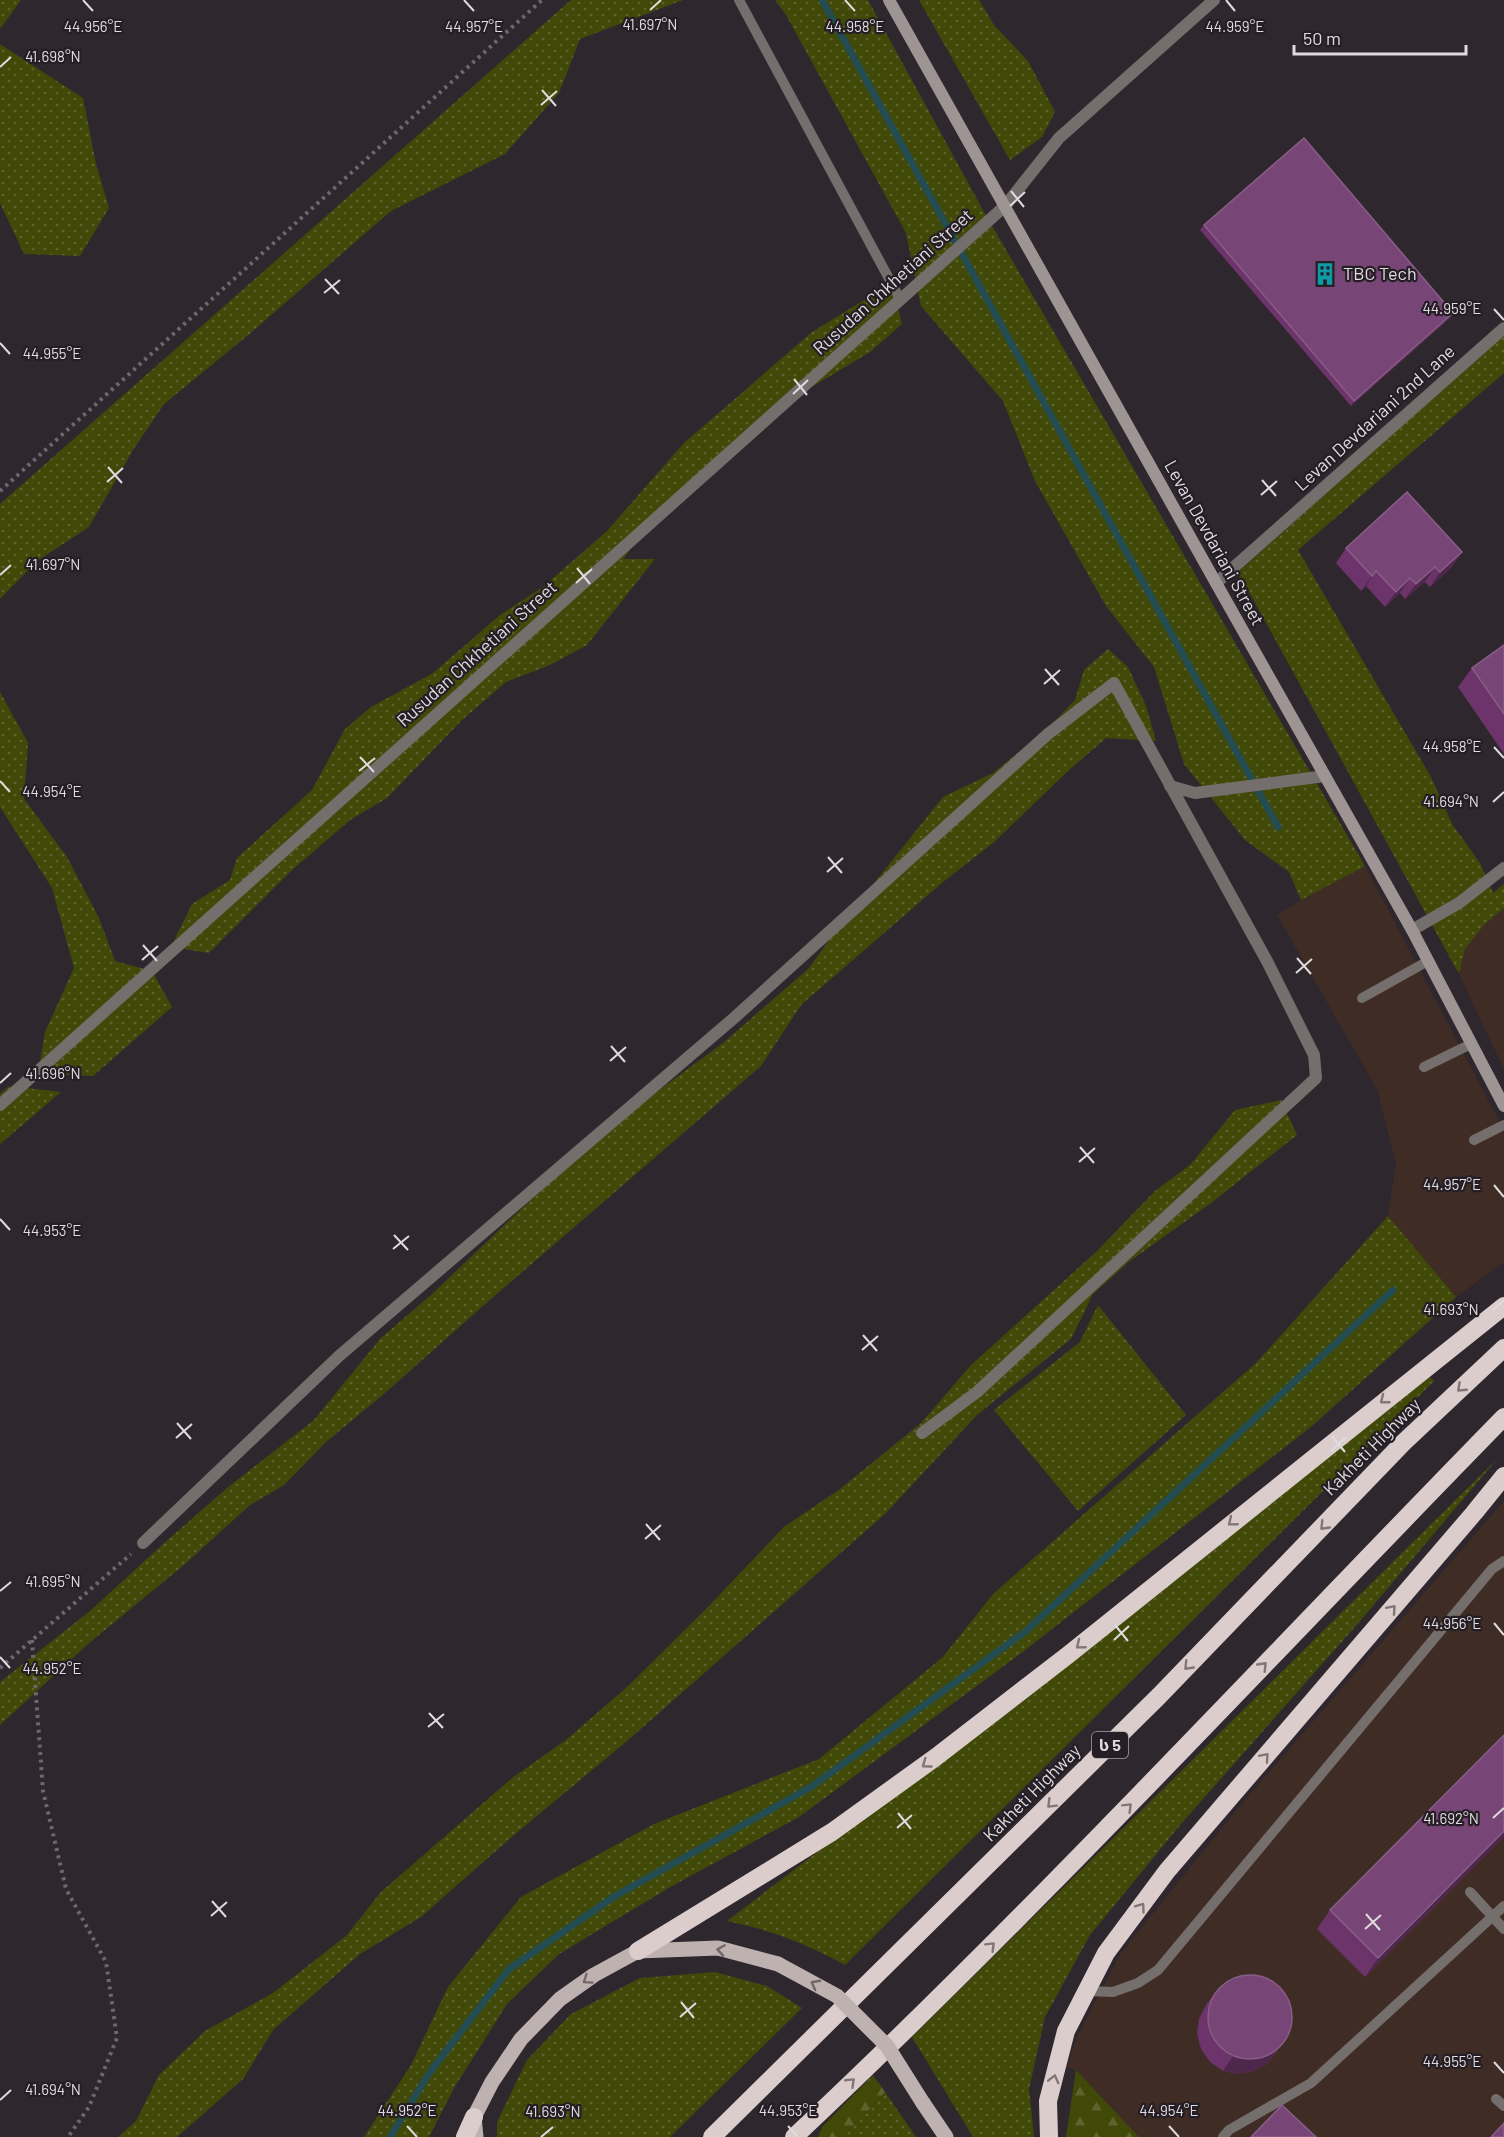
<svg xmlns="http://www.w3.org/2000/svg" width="1504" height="2137" viewBox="0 0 1504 2137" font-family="Barlow,'Noto Sans Georgian',sans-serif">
<defs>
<pattern id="green-dots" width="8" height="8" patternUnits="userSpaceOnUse" patternTransform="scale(1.5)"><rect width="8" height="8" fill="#414909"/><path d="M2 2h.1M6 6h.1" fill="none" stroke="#5c632c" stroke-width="1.8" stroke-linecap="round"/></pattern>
<pattern id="forest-firs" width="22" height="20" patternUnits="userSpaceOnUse" patternTransform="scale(1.5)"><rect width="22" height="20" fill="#414909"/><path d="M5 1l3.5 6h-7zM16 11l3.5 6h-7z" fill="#5c632c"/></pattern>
</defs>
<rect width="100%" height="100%" fill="#2f272e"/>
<g fill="#3f2d25">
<polygon points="1365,866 1499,1121 1504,1135 1504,1262 1456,1297 1388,1216 1396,1164 1377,1089 1277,915 1301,900"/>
<polygon points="1504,908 1504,1069 1459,974 1465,949 1485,924"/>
<polygon points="1504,1501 1504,2137 1139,2137 1076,2070 1067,2067 1077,2037 1121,1953 1239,1807"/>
</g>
<g fill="url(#green-dots)">
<polygon points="0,0 21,0 0,29"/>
<polygon points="571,0 683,0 580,39 559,93 505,154 391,211 247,336 164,404 133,450 89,527 37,561 0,599 0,504"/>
<polygon points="775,0 868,0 984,212 1365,866 1301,900 1289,872 1245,840 1184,764 1154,667 1106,606 1035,481 1003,401 921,306 906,233 786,15"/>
<polygon points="919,0 979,0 994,25 1028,61 1055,112 1042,137 1010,160"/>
<polygon points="0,44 83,98 96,164 109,208 80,256 24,254 0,203"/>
<polygon points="892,283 902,324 870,352 810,388 641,535 623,559 655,559 587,645 550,665 506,682 462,720 387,798 350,820 292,870 209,953 171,947 192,904 230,880 237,858 312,790 345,729 371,707 433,673 500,615 543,587 607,531 684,443 812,332"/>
<polygon points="1504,335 1504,373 1298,550 1431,777 1452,824 1480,863 1493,893 1504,884 1504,908 1485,924 1465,949 1459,974 1248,590 1237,573"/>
<polygon points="1108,649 1128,667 1146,706 1156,741 1106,738 1067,772 993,843 943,882 801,1005 761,1066 484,1305 385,1393 327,1441 284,1485 250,1505 185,1564 88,1644 0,1725 0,1682 90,1611 162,1545 227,1488 314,1420 380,1339 432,1294 577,1156 617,1121 723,1043 808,969 842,923 943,797 993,773 1050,726 1075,700 1084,670"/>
<polygon points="0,692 28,743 24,799 67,857 99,918 115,961 152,971 172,1007 93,1076 38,1074 45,1032 74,968 52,888 0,807"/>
<polygon points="9,1086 61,1092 0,1144 0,1094"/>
<polygon points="1281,1100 1297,1135 1211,1203 1130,1261 1093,1294 1071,1339 977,1415 886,1513 627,1741 514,1835 421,1917 360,1954 273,2030 243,2079 177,2137 118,2137 136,2121 159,2075 205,2031 273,1993 346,1936 381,1892 512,1778 566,1740 626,1688 705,1610 784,1527 840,1489 921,1423 971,1365 1096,1252 1155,1191 1190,1165 1235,1110"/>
<polygon points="1388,1216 1456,1297 1312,1426 1024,1651 799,1817 672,1886 559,1954 507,2004 454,2088 429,2137 364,2137 411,2065 448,1987 521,1897 654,1824 819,1759 943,1657 993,1594 1256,1363"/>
<polygon points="1098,1305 1186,1415 1078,1511 994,1410 1080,1342"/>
<path d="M1426 1373 1434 1381 845 1965C803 1942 773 1931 727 1921L833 1840 1010 1711Z"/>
<polygon points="1497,1459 1360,1621 1181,1824 1090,1935 1045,2017 1029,2089 1034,2137 973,2137 912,2037"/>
<polygon points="715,1972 767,1986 802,2008 670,2137 497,2137 497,2122 527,2060 571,2014 640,1978"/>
<polygon points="885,2092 916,2137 844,2137 845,2135"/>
</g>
<g fill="url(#forest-firs)">
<polygon points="1076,2070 1139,2137 1066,2137"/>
<polygon points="873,2075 885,2092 844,2137 818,2137 822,2127"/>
</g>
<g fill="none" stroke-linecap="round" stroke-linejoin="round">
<g stroke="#234d52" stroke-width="7">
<polyline points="822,0 1278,827"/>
<polyline points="390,2137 430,2072 509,1969 615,1896 811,1787 1026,1631 1393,1290"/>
</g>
<g stroke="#6e676d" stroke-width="4" stroke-dasharray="3 4.5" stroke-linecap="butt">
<polyline points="0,491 542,0"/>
<polyline points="32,1640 43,1791 66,1889 106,1962 117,2038 89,2107 68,2137"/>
<polyline points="0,1668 131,1554"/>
</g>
<g stroke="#746e6d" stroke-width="10">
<polyline points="739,0 900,299"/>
<polyline points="1362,998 1428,961"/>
<polyline points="1424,1067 1471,1044"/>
<polyline points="1474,1140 1504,1125"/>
<polyline points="1470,1892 1504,1929"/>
<polyline points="1087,1991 1113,1992 1138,1983 1158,1970 1492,1569 1504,1561"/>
<polyline points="1496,2099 1504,2106"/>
<polyline points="1223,2137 1229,2130 1311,2083 1504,1906"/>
</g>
<g stroke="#746e6d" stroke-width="12">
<polyline points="1216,583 1504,328"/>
<polyline points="1170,786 1195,793 1325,776"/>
<polyline points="1412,930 1459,903 1504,868"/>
<polyline points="0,1105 1005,206 1059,138 1214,0"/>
<polyline points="143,1543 339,1356 734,1018 1048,734 1114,683 1268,963 1314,1055 1316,1078 977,1392 922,1433"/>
</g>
<polyline stroke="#9e9493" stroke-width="12" points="889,0 1216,583 1412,930 1504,1106"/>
<g stroke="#beb2b0" stroke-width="15">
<polyline points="923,2103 946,2137"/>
<polyline points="476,2137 474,2117 492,2082 521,2039 560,1999 594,1975 638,1951 718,1948 778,1964"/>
</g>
<g stroke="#dbcdcb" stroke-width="18">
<polyline points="638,1951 832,1832 936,1757 1068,1655 1504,1306"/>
<polyline points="465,2137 474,2117"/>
<polyline points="712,2137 1159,1696 1403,1443 1504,1348"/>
<path d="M794 2137C1040 1906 1268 1658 1504 1417"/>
<polyline points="1049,2137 1048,2101 1066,2031 1106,1953 1167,1871 1474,1513 1504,1476"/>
</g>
<polyline stroke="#beb2b0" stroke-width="15" points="778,1964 837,1996 887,2046 923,2103"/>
</g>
<g fill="#6c346a">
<polygon points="1204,225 1453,313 1450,318 1351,406 1200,230"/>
<polygon points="1346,548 1462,552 1452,567 1430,587 1425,582 1405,599 1400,593 1385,607 1366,586 1361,591 1336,563"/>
<polygon points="1504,645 1504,754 1458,687 1472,668"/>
<polygon points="1504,1735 1504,1837 1365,1977 1317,1929 1330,1910"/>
<polygon points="1217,1990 1277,2051 1267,2064 1253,2071 1238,2074 1223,2071 1210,2062 1201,2049 1197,2034 1199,2019 1206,2005"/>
</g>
<g fill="#4e274d">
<polygon points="1453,313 1450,318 1351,406 1354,401"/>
<polygon points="1462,552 1452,567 1430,587 1440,572"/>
<polygon points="1435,567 1425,582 1405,599 1416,584"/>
<polygon points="1376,571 1366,586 1361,591 1372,576"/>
<polygon points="1410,578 1400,593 1385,607 1396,592"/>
<polygon points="1504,1831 1504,1837 1365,1977 1378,1958"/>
<polygon points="1287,2036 1267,2064 1253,2071 1238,2074 1223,2071 1233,2056"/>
</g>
<g fill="#784676" stroke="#885d87" stroke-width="1.5">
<polygon points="1304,138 1453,313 1354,401 1204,225"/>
<polygon points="1407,492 1462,552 1440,572 1435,567 1416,584 1410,578 1396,592 1376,571 1372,576 1346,548"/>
<polygon points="1504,645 1504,714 1472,668"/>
<polygon points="1504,1735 1504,1831 1378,1958 1330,1910"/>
<circle cx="1250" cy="2017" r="42"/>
<polygon points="1282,2105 1316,2137 1251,2137"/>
<polygon points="1504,2123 1504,2137 1491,2137"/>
</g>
<defs><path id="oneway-chevron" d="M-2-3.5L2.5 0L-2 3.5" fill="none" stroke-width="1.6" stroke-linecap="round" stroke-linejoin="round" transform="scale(1.5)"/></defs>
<g stroke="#807678">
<use href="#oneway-chevron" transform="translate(1461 1388) rotate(137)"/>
<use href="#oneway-chevron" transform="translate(1384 1400) rotate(142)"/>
<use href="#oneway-chevron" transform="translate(1232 1522) rotate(141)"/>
<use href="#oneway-chevron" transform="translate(1324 1526) rotate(134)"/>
<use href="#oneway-chevron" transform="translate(1392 1609) rotate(-49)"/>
<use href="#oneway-chevron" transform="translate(1080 1645) rotate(141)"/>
<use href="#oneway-chevron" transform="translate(1188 1666) rotate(134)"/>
<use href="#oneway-chevron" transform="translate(1263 1666) rotate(-46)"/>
<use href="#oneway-chevron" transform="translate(1265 1757) rotate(-49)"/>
<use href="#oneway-chevron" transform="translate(926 1764) rotate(144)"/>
<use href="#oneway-chevron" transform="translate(1051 1804) rotate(135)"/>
<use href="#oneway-chevron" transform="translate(1128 1807) rotate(-45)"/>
<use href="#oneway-chevron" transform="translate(1141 1907) rotate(-54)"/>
<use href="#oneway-chevron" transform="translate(991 1946) rotate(-45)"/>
<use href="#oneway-chevron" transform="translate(1054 2079) rotate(-76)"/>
<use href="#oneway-chevron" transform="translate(851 2082) rotate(-44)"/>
</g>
<g stroke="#72686a">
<use href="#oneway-chevron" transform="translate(721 1950) rotate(-171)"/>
<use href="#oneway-chevron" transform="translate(587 1980) rotate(145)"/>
<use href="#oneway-chevron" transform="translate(815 1984) rotate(-152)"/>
</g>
<path fill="none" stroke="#e0dbdf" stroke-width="2" d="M83 0 93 11M464 0 474 11M845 0 855 11M1226 0 1235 11M650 10 661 0M0 67 11 57M542 90 556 106M541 105 557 91M1011 191 1024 207M1010 206 1025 192M325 279 339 294M324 293 340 280M1494 309 1504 320M0 343 10 354M794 379 807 395M793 394 808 380M108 467 122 483M1262 480 1276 496M107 482 123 468M1261 495 1277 481M577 568 590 584M0 575 11 565M576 583 592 569M1045 669 1059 685M1044 684 1060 670M1494 747 1504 758M360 757 374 772M359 771 375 758M0 781 10 792M1493 802 1504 792M828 857 842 873M827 872 843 858M143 945 157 961M1297 958 1311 974M142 960 158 946M1296 973 1312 959M611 1046 625 1062M610 1061 626 1047M0 1083 11 1073M1080 1147 1094 1163M1079 1162 1095 1148M1494 1185 1504 1197M0 1219 10 1230M394 1235 408 1250M393 1249 409 1236M1493 1310 1504 1300M863 1335 877 1351M862 1350 878 1336M177 1423 191 1439M1332 1436 1345 1452M176 1438 192 1424M1331 1451 1346 1437M646 1524 660 1540M645 1539 661 1525M0 1591 11 1582M1494 1623 1504 1635M1115 1625 1128 1641M1114 1640 1129 1626M0 1657 10 1668M429 1713 443 1728M428 1727 444 1714M898 1813 911 1829M1493 1818 1504 1808M897 1828 912 1815M212 1901 226 1917M1366 1914 1380 1930M211 1916 227 1902M1365 1929 1381 1915M681 2002 694 2018M680 2017 696 2003M1494 2062 1504 2073M0 2100 11 2090M407 2126 417 2137M788 2126 798 2137M1169 2126 1179 2137M541 2137 553 2127"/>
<defs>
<g id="building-bare" transform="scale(1.8)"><path d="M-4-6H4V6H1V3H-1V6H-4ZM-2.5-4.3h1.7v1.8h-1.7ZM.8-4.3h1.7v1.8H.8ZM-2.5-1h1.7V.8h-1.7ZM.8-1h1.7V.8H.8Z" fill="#0f9aa8" stroke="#251e25" stroke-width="2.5" paint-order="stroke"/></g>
</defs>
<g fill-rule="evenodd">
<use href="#building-bare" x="1325" y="274"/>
</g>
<g text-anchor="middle" stroke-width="4.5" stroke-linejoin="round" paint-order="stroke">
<rect fill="#251e25" stroke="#a8a2a7" stroke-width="1.5" x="1092" y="1732" width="36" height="26" rx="4.5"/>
<g font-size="16" font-weight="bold" fill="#e0dbdf">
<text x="1110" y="1751">ს 5</text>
</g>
<g font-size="18" fill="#e0dbdf" stroke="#251e25" text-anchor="start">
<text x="1343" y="280">TBC Tech</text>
</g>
<g font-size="18" fill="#e0dbdf" stroke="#251e25">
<text transform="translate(893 282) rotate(-42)" y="6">Rusudan Chkhetiani Street</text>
<text transform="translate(1375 418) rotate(-42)" y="6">Levan Devdariani 2nd Lane</text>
<text transform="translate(1214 543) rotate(61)" y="6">Levan Devdariani Street</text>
<text transform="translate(477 654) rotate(-42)" y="6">Rusudan Chkhetiani Street</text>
<text transform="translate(1372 1447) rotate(-45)" y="6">Kakheti Highway</text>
<text transform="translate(1032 1793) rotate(-45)" y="6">Kakheti Highway</text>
</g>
</g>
<g font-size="15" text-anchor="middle" fill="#e0dbdf" stroke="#251e25" stroke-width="4.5" stroke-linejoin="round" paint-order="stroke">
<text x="650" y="30">41.697°N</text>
<text x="1235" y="32">44.959°E</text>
<text x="93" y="32">44.956°E</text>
<text x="474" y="32">44.957°E</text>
<text x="855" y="32">44.958°E</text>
<text x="53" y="62">41.698°N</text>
<text x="1452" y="314">44.959°E</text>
<text x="52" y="359">44.955°E</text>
<text x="53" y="570">41.697°N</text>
<text x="1452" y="752">44.958°E</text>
<text x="52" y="797">44.954°E</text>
<text x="1451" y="807">41.694°N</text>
<text x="53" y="1079">41.696°N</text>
<text x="1452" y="1190">44.957°E</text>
<text x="52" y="1236">44.953°E</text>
<text x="1451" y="1315">41.693°N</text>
<text x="53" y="1587">41.695°N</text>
<text x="1452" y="1629">44.956°E</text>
<text x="52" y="1674">44.952°E</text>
<text x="1451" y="1824">41.692°N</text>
<text x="1452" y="2067">44.955°E</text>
<text x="53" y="2095">41.694°N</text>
<text x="407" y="2116">44.952°E</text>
<text x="788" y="2116">44.953°E</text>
<text x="1169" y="2116">44.954°E</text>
<text x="553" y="2117">41.693°N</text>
</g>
<path d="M1294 45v9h172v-9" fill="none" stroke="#e0dbdf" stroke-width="3"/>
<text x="1303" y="45" font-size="18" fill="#e0dbdf" stroke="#251e25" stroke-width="4.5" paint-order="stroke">50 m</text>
</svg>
